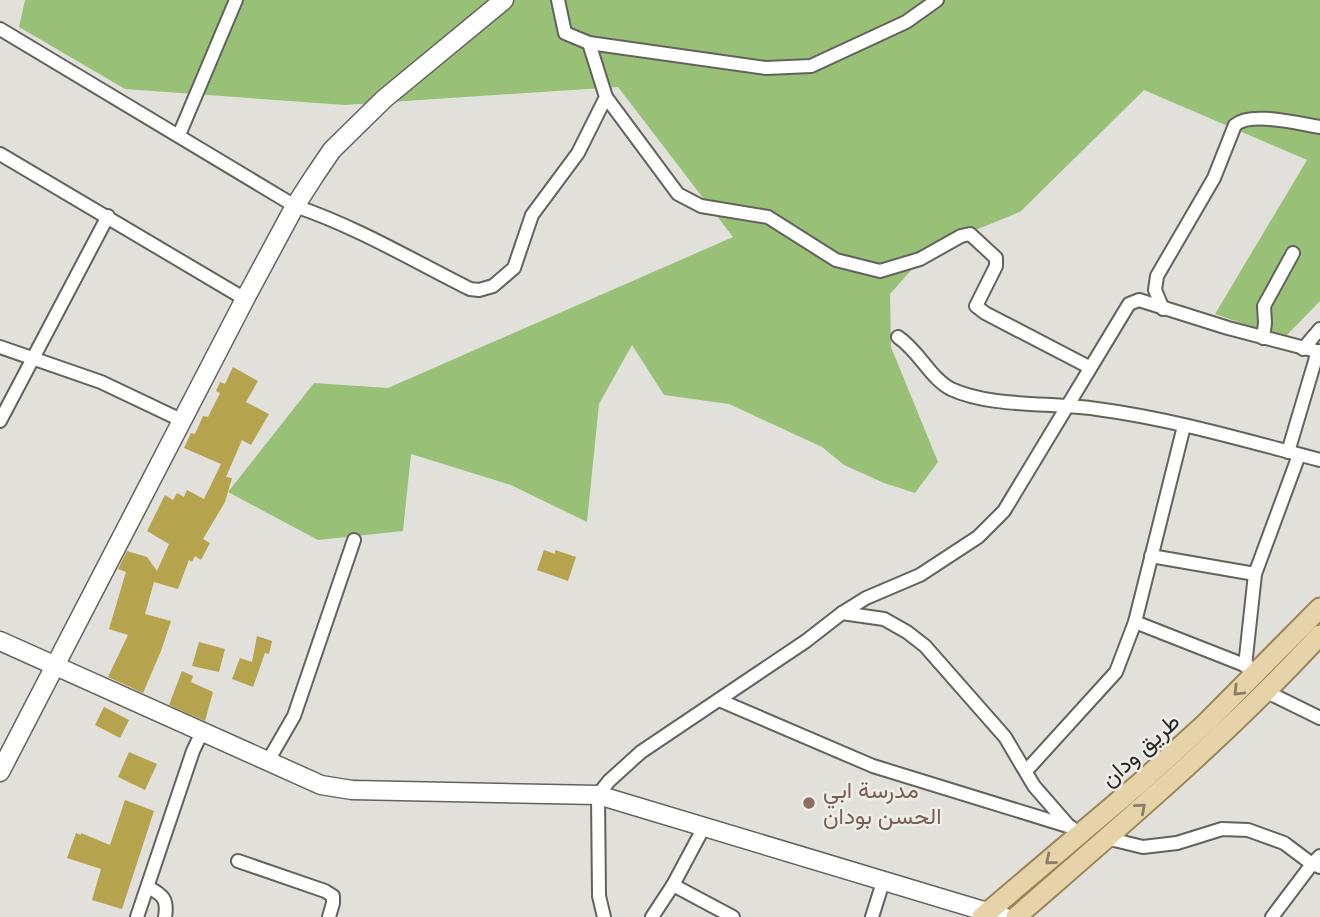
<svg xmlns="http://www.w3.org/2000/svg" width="1320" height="917" viewBox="0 0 1320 917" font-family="'Space Grotesk',Vazirmatn,sans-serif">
<rect width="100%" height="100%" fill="#e1e0db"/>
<polygon fill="#98c177" points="25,0 1320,0 1320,301 1284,338 1215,314 1307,160 1144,90 1020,212 931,248 890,294 891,347 938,462 915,493 884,483 844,465 822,447 729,404 664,395 632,345 599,404 587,522 511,485 411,454 403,531 318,540 228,492 314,383 388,388 733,237 618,87 345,105 125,89 19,27"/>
<g fill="#b6a34d">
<polygon points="233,367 258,381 246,402 269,414 251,445 242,440 226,477 232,478 225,502 203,539 210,543 201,560 195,556 192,562 189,560 178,589 154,582 145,614 171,621 161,651 143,693 108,677 128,635 109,629 126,572 118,569 127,551 147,557 157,571 169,544 147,531 165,495 173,500 177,493 184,497 187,490 204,499 221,464 184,448 191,433 195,434 203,416 208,417 220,393 216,391 220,382 225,384"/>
<polygon points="544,550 555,554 555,550 576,557 568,581 537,570"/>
<polygon points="257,636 272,641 269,654 265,653 253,687 232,679 240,658 252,662"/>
<polygon points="199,642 225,649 219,672 192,666"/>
<polygon points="182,671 193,676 191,682 213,692 205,721 169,705"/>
<polygon points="104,707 129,720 120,738 95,725"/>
<polygon points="129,752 157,764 145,790 118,777"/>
<polygon points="125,800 154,811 122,909 92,900 101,869 67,858 76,833 81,835 81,833 110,845"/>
</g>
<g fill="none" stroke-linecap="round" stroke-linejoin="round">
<g stroke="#63625d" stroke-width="16">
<g id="street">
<polyline points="558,0 565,33 589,43 766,68 811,66 906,22 937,0"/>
<path d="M0 29 295 206C357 227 412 260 470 289L479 290 493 286 514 268 532 215 578 153 606 97 589 43"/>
<polyline points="606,97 678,194 701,206 768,217 836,260 880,271 920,259 961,236 970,234 996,258 996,266 976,306 985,313 1089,367"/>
<polyline points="179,135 236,0"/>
<polyline points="0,154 245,299"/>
<path d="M1163 309 1155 290 1157 276 1214 178 1235 125C1251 111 1299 124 1320 127"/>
<path d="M898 337C919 351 931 379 951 389 992 408 1052 402 1097 409 1173 419 1247 441 1320 460"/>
<polyline points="1263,338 1265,323 1264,306 1293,253"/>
<polyline points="0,347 101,382 181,420"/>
<polyline points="1303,349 1320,329"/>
<polyline points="0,421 108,216"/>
<polyline points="1288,452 1318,351"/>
<polyline points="1151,556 1255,574"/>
<polyline points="842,613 884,619 907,632 925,646 1005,737 1034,786 1068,825"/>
<polyline points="1135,622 1252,668"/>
<polyline points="1245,666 1255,574 1299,455"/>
<polyline points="1267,692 1320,718"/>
<polyline points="719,700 873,766 1071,827"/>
<polyline points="268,761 294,716 354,540"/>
<polyline points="1026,771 1116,672 1135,622 1184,426"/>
<polyline points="1106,838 1143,847 1177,843 1222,829 1248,830 1284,843 1312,864 1320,867"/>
<polyline points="238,861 325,891 333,896 333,903 329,917"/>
<polyline points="673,885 733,917"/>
<path d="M148 887C163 895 168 899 165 917"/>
<polyline points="137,917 193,751 202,732"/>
<polyline points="604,917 599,896 598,795 609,781 641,752 806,641 842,613 866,598 920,575 978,537 1004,511 1129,304 1139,300 1228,328 1320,352"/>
<polyline points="652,917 673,885 704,827"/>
<polyline points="872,917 883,882"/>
<polyline points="1272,917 1312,864 1320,856"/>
</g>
</g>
<g stroke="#63625d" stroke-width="21">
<g id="secondary">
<polyline points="0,641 321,785 352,790 598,795 1004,917"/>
<polyline points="0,772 245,299 295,206 315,175 332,150 384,99 504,0"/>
</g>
</g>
<g stroke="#998556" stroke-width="23">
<g id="primary">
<polyline points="982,917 1140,783 1205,724 1320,608"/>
<path d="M1016 917C1120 826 1226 737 1320 635"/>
</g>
</g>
<use href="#street" stroke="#fff" stroke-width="12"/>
<use href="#secondary" stroke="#fff" stroke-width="18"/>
<use href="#primary" stroke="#e6d3a9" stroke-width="19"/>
</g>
<defs><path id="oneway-chevron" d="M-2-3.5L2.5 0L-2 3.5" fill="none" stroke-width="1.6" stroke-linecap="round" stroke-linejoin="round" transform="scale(1.75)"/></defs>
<g stroke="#887e68">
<use href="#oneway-chevron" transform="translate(1238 691) rotate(135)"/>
<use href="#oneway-chevron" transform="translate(1141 808) rotate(-41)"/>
<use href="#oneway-chevron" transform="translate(1050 860) rotate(141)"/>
</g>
<circle fill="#8d6e63" stroke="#eeede8" stroke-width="2.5" cx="809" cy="803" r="7"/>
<g text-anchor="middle" stroke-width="5" stroke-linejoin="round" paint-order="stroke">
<g font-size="23" fill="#292927" stroke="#eeede8">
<text transform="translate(1140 750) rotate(-42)" y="8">طريق ودان</text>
</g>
<g font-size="23" fill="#785e54" stroke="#eeede8" text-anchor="start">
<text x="823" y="798">مدرسة ابي<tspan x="823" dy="26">الحسن بودان</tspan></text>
</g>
</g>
</svg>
